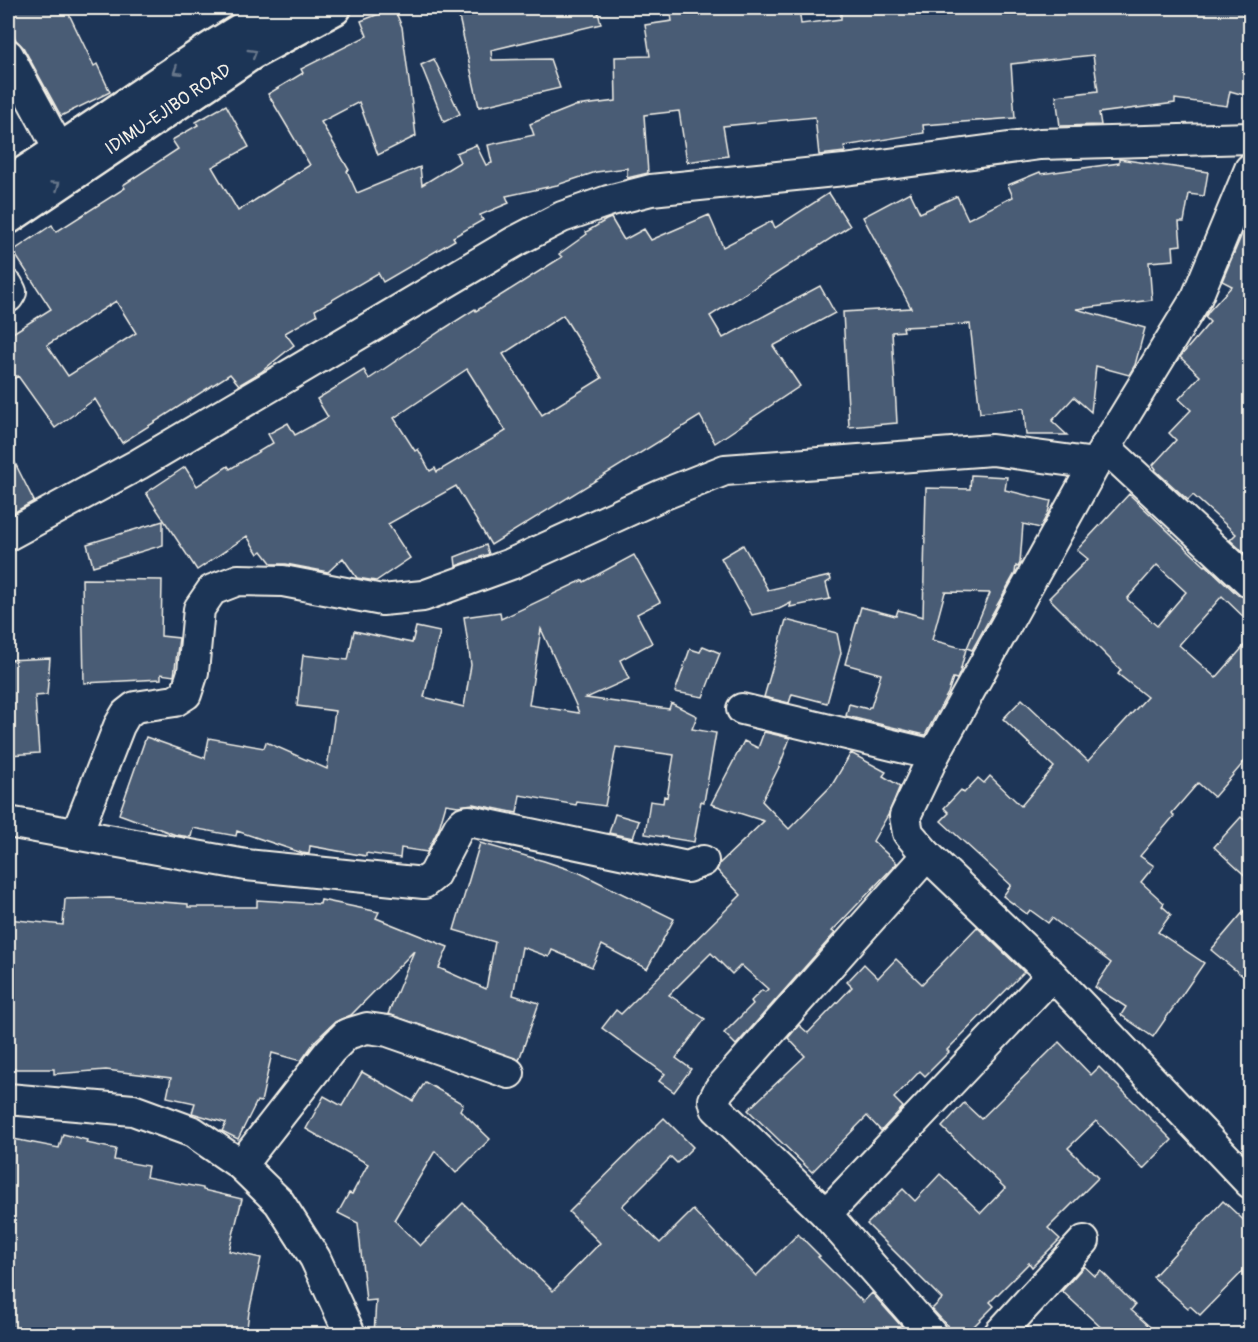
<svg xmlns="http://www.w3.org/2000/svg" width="1258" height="1342" viewBox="0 0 1258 1342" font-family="Pangolin,sans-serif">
<rect width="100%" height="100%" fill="#1d3557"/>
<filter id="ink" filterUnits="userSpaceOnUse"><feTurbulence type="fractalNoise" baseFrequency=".0167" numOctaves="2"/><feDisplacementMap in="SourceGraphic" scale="12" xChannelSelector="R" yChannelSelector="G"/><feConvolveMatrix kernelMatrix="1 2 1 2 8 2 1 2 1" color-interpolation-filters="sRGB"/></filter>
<g filter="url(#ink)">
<g fill="#485b74" stroke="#f4f1e8" stroke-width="1.5" fill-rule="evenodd">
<polygon points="8,8 66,8 94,66 97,64 110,92 61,116 23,47 16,40 8,24"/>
<path d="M394 8 402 27 416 136 378 155 359 102 321 122 349 170 347 171 357 193 420 167 422 185 460 162 456 153 476 145 486 165 492 163 488 145 534 135 530 124 575 106 616 101 615 57 650 56 645 25 672 21 671 14 686 12V8H799L801 24 841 19V8H873V13L940 8H1251V97L1230 91 1227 106 1175 99V103L1099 113 1101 125 1060 126 1056 96 1098 91 1093 55 1011 64 1015 118 923 125 924 133 844 146 845 152 819 155 815 117 723 126 728 156 687 162 679 111 644 115 648 173 627 178V168L596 172 557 185 506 196 509 203 480 215 483 220 453 237 455 240 383 282 378 273 315 310 317 315 285 333 294 345 261 372 239 385 230 374 122 443 95 399 55 428 18 376 8 382V336L51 309 13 251 52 225 56 232 125 188 123 185 178 149 172 140 198 125 196 122 226 105 249 147 212 167 238 211 310 165 268 94 303 73 301 69 367 36 361 21ZM116 301 136 333 68 376 47 345Z"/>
<polygon points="457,8 597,8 601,24 491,50 492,60 550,59 560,88 479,107"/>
<polygon points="434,59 460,114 444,122 421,65"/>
<polygon points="1119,159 1208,172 1204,196 1189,194 1184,222 1179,222 1181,245 1173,246 1174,260 1149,262 1152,300 1076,309 1145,328 1135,365 1129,375 1096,366 1091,412 1074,397 1052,421 1067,435 1026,435 1024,408 980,413 970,324 903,327 904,331 892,332 897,423 849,427 843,312 911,308 863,217 910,192 920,213 957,196 968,219 1013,197 1008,185 1040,172 1041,174 1119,163"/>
<path d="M829 193 850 226 710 316 723 338 820 286 835 313 773 346 800 386 715 443 700 416 491 545 456 486 388 524 410 558 376 581 357 578 343 558 328 572 286 564H272L262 551 258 554 247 536 197 570 146 493 185 467 197 486 228 466 230 469 273 443 268 434 288 423 295 435 328 417 317 399 364 370 369 379 442 330 475 309 476 311 562 257 559 254 587 234 586 232 606 220 611 218 624 240 644 229 651 240 709 215 723 247 772 221 775 228ZM563 315 602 378 542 415 503 354ZM467 369 506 431 437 472 435 468 430 471 418 449 415 451 394 418Z"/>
<polygon points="1251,213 1251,559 1230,540 1236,534 1193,495 1188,500 1155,470 1156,469 1153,465 1176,440 1169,433 1191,410 1179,399 1200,376 1180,357 1210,322 1205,317 1209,311 1232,286 1222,281"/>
<polygon points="8,449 34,501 8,516"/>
<polygon points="971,475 1007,477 1005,490 1051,501 1048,513 1040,528 1023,524 1020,563 1018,567 1016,566 1015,573 972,650 967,648 990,593 945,592 932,640 966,649 960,672 957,679 953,678 948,693 925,735 846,716 849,704 868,709 869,707 871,707 881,674 845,664 861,607 896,616 898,610 923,617 926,488 970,489"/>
<path d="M1129 494 1205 566 1206 565 1238 595 1251 599V624L1222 596 1179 645 1216 678 1251 638V754L1214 797 1198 783 1172 813 1174 816 1140 856 1154 866 1141 882 1164 903 1162 906 1171 914 1158 932 1204 963 1153 1037 1121 1015 1126 1007 1095 987 1111 963 1052 918 1048 923 1030 910 1027 914 1003 896 1011 885 941 821 949 813 944 808 961 790 964 793 978 778 984 783 990 776 1021 806 1054 767 1003 719 1022 699 1088 761 1147 697 1118 674 1121 670 1049 598 1088 559 1077 550ZM1157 565 1186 592 1157 626 1127 599Z"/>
<polygon points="163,521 163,545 93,566 87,544"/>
<polygon points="486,545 489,554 456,566 455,557"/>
<polygon points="743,545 768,590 830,576 831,580 826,583 830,599 790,607 791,603 779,609 752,615 721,558"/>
<path d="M634 555 660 602 637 614 652 643 620 660 629 679 586 698 669 709 671 703 697 716 692 729 716 733 704 802 701 801 694 842 645 834 650 801 663 803 664 796 667 797 674 755 616 747 605 806 577 802 576 805 520 795 517 813 473 804 458 806 446 804 439 828 427 852 401 848 400 858 366 853V856L310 846 309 854 302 853 237 831 236 836 193 828 191 837 176 835 119 814 146 737 205 758 209 738 264 748 266 742 327 769 335 711 297 706 303 655 348 660 354 631 412 643 416 627 440 632 424 697 464 707 471 665 464 617 500 612 501 619 583 580 584 582ZM541 629 575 703 579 713 529 705Z"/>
<polygon points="82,579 162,580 161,636 179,638 174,676 161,674 161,679 84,683"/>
<polygon points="786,620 837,633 841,653 827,703 792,694 789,703 764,697"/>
<polygon points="703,646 720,653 703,697 675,692 690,649 700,652"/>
<polygon points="50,658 47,695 35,696 39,753 8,755 8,660"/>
<polygon points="764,732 790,738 780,765 762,801 789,829 832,785 851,753 886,772 883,776 900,786 888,815 873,841 897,863 832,931 835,933 736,1045 724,1033 753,1004 751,1001 762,990 765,992 768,989 741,965 732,974 711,953 669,995 705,1019 676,1058 691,1069 674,1092 659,1081 665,1074 602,1028 616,1010 621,1014 741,895 717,870 720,863 764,821 711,804 744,741 758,748"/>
<polygon points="615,814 639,821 633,838 609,833"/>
<polygon points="1241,817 1251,826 1251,881 1214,847"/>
<polygon points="480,843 544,861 580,873 674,919 647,969 602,945 592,967 552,950 549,957 522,947 513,995 539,1003 519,1060 388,1014 414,951 351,1015 335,1022 316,1040 301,1061 272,1053 261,1102 257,1101 238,1139 222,1131 226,1123 192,1113 195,1103 167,1097 171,1078 106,1070 54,1074 54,1069 8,1069 8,919 63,925 65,899 110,898 188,904 188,907 257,907 257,900 320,904 321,900 379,912 376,918 448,947 439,968 486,989 495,942 454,930"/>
<polygon points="1251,903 1251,983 1211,950"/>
<polygon points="977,927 1024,972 947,1050 949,1052 925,1076 920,1071 894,1098 903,1107 881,1131 867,1116 812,1172 748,1110 805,1056 788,1038 799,1025 808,1033 852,987 847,982 864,964 878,978 896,959 922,984"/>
<polygon points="1059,1042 1091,1075 1099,1067 1172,1140 1143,1169 1096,1121 1068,1148 1098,1178 1048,1228 1060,1239 1032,1267 1029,1263 990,1302 994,1306 965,1335 956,1335 932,1309 942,1299 867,1224 903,1189 915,1201 940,1174 981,1213 1005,1188 942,1127 964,1103 981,1119"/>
<polygon points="362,1072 413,1101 425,1082 463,1104 460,1110 490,1139 456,1173 435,1151 394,1220 420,1246 463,1203 553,1291 600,1243 569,1212 664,1118 693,1147 677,1163 671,1157 622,1206 660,1243 693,1210 756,1276 798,1234 820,1256 818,1257 863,1302 872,1293 902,1327 894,1335 374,1335 376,1300 366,1301 358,1223 338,1213 349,1193 352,1194 368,1164 306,1129 324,1096 342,1106"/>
<polygon points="63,1134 87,1140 86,1143 116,1149 114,1160 148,1166 146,1177 203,1188 203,1190 242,1199 229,1251 261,1258 249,1312 246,1335 8,1335 8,1138 59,1148"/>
<polygon points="1223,1201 1251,1227 1251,1263 1200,1315 1190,1306 1188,1308 1153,1277"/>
<polygon points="1084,1266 1095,1276 1101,1271 1135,1305 1131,1310 1159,1335 1109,1335 1062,1291"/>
</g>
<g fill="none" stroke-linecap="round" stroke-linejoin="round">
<g stroke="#f4f1e8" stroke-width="34">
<g id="minor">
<polyline points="8,55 60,151"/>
<polyline points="1250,169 1197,297 1095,464 934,755 905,816 908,833 927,855 1052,975 1250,1183"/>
<polyline points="8,286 11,292 8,297"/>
<polyline points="1105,447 1250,582"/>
<polyline points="8,535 139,464 516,241 562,217 608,201 651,190 844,170 1040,144 1250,138"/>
<polyline points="742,709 934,755"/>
<polyline points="8,822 246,865 424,883 434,875 459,827 464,822 469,821 687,867 703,861"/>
<polyline points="77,833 119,726 126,714 135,707 175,701 186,694 193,672 199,609 212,590 238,580 283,581 382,600 423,596 511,564 662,495 725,470 992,450 1095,464"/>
<polyline points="927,855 719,1090 714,1100 716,1108 826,1214 931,1334"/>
<polyline points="8,1099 133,1110 193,1132 241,1165 279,1202 315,1258 350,1334"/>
<polyline points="241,1165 330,1051 347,1034 367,1028 388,1031 509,1073"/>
<polyline points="826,1214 1052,975"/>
<polyline points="999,1334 1084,1241"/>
</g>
</g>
<g stroke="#f4f1e8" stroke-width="38">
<g id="major">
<path d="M8 184C100 127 185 60 280 8"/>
<polyline points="8,217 251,53 334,8"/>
</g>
</g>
<use href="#minor" stroke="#1d3557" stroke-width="30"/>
<use href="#major" stroke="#1d3557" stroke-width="33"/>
</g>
<defs><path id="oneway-chevron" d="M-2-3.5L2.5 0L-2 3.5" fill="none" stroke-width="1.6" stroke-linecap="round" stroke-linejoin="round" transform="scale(1.5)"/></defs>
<g stroke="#68778a">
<use href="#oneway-chevron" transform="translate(253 53) rotate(-31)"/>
<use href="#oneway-chevron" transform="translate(177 71) rotate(147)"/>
<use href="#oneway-chevron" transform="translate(56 185) rotate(-34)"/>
</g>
</g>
<g text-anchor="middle" stroke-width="5" stroke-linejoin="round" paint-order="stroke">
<g font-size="18" fill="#f4f1e8" stroke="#1d3557">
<text transform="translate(168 109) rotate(-34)" y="6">IDIMU-EJIBO ROAD</text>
</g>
</g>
<rect width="1258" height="1342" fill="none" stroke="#1d3557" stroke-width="30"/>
<rect x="15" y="15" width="1228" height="1312" fill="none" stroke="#f4f1e8" stroke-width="2" filter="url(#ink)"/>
</svg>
